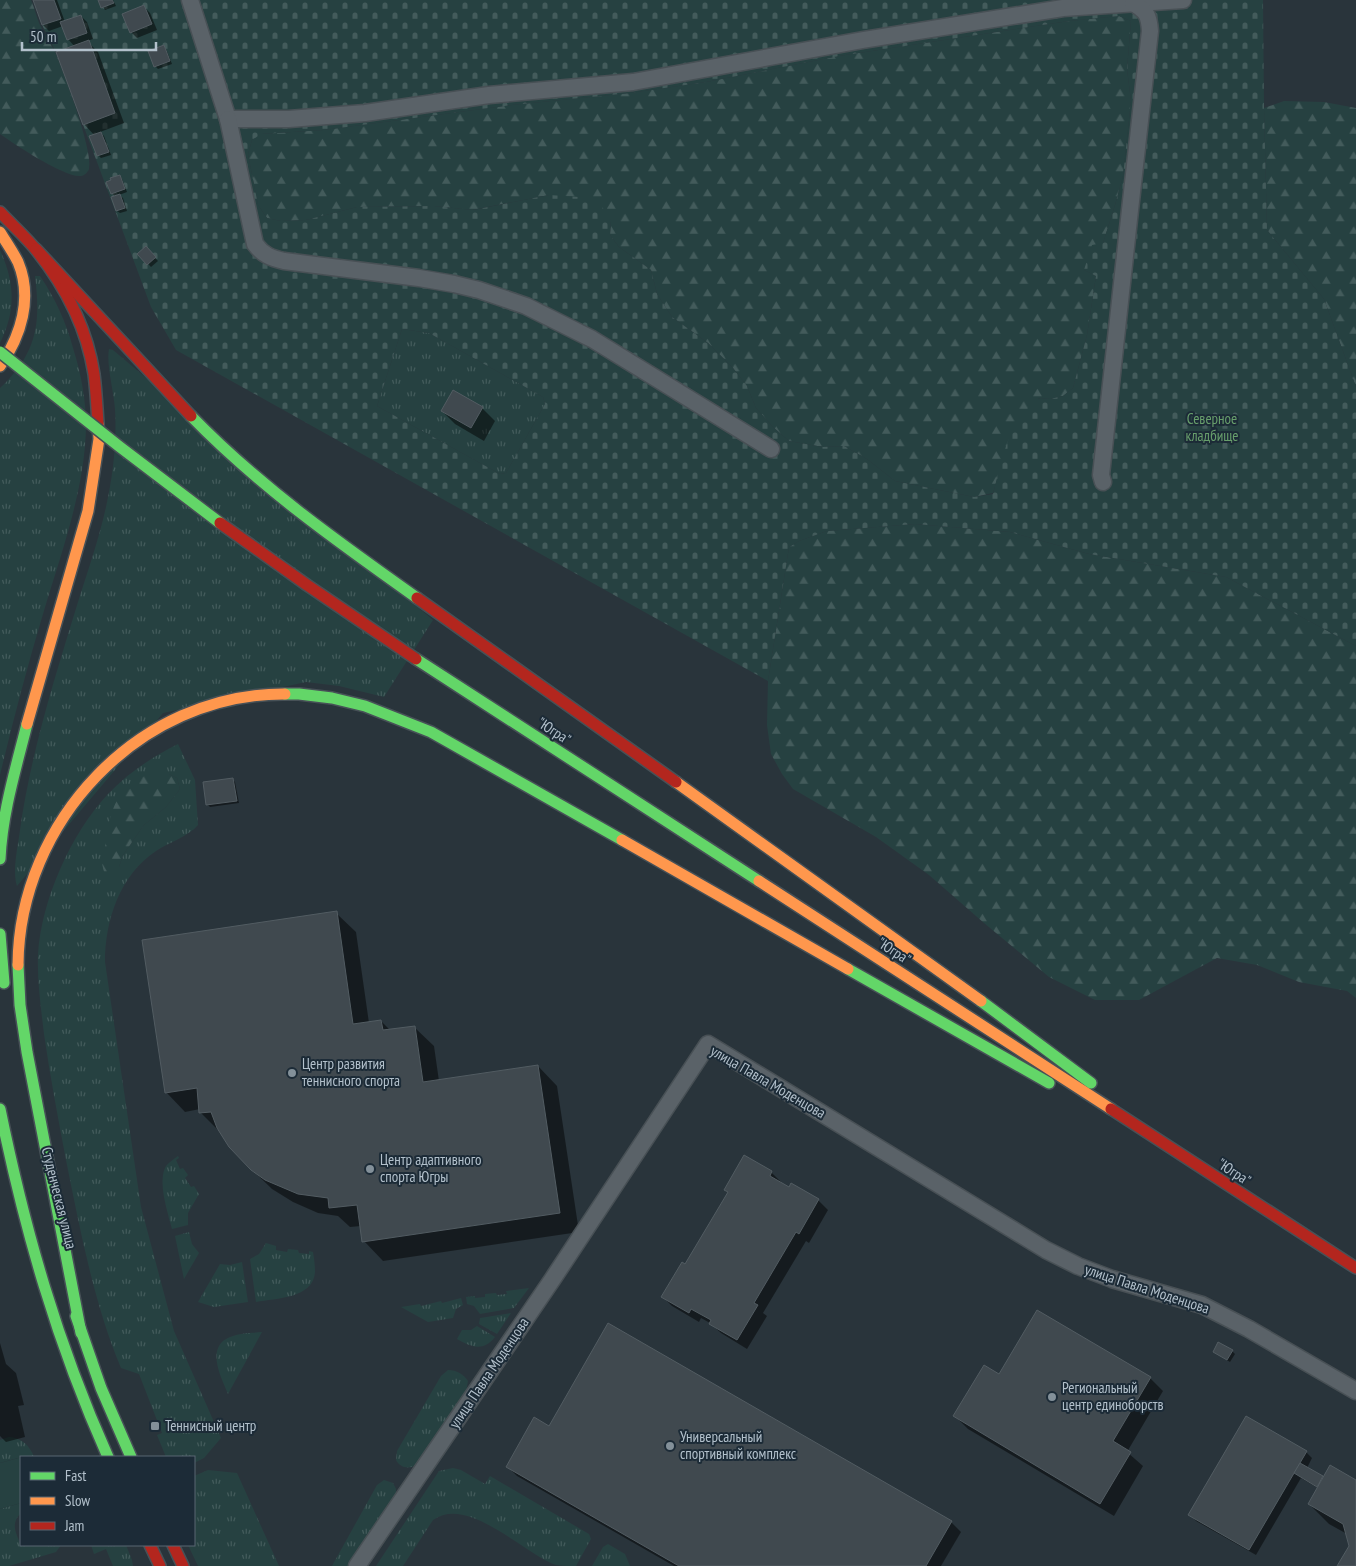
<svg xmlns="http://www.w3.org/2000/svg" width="1356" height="1566" viewBox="0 0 1356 1566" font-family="'PT Sans Narrow',sans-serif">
<defs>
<pattern id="grass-tufts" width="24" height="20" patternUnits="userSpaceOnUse" patternTransform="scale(1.25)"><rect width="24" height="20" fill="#264141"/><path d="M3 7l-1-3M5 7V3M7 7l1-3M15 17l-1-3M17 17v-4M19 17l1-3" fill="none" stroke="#435b5b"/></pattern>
<pattern id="forest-firs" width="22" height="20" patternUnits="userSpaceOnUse" patternTransform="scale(1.25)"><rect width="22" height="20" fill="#264141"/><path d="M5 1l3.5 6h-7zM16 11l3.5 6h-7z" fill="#435b5b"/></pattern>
<pattern id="cemetery-stones" width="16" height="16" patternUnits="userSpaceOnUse" patternTransform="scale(1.25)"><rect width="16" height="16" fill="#264141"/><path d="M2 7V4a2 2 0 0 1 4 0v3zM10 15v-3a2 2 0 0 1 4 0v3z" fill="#435b5b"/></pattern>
</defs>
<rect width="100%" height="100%" fill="#29343b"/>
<g fill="url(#grass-tufts)" fill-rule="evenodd">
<path d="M0 250C15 283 16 311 0 343Z"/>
<path d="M35 276H40C55 298 66 322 73 348 81 373 86 400 86 426 85 490 61 553 43 614 27 667 13 721 0 775V388C37 353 41 324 35 276Z"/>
<polygon points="402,329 429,333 543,397 545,404 506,473 500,474 377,406"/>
<path d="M109 349 113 350 433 620 384 697 339 686 306 682 163 713 17 886C12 870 18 847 20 830 31 752 55 677 78 602 88 570 99 539 106 507 113 475 117 442 115 409 114 392 106 364 109 349Z"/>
<path d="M178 744 195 780 198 825C189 836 168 843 156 851 120 875 105 920 105 962L141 1207 174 1331 221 1438 204 1458 194 1463V1457H166L157 1435 162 1433 139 1374 121 1368C94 1304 80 1229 66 1160 58 1118 50 1076 44 1034 41 1008 37 981 38 955 41 901 71 833 108 794 128 773 152 757 178 744ZM150 774H169L177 778 180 789 166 807 144 825 123 855 119 867 102 862 105 848Z"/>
<path d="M178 1156 179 1158 176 1160 180 1169 183 1168 188 1175 185 1178 191 1187 194 1186 199 1194 188 1213V1225L172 1229C168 1213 157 1181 166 1166 169 1162 174 1159 178 1156Z"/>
<polygon points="189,1232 192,1244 199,1253 184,1279 175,1236"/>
<path d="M266 1243 276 1246V1250L287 1252 288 1249 298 1250 299 1253 309 1254V1251L313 1252C314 1258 315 1265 315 1272 313 1299 276 1298 256 1302L250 1259 259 1254Z"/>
<polygon points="242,1262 248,1302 214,1307 198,1302 220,1264 230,1265"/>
<polygon points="529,1288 514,1308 480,1314 474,1306 467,1304 466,1297 475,1296 475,1298 485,1297 485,1294 496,1293 497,1295 507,1294 506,1291"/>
<polygon points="461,1298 463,1305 456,1309 453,1318 428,1322 401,1307 420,1304 421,1306 441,1301 442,1303"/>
<polygon points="511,1313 497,1334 479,1324 480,1318"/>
<path d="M477 1326 495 1337C483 1352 471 1347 457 1339L462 1330H471Z"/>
<path d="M262 1332 228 1394C221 1377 205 1347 230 1337 240 1333 252 1333 262 1332Z"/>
<path d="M448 1370C457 1370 463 1374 468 1381L466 1392 417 1464C410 1470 400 1468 396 1460L397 1451 441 1376Z"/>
<path d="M9 1437C22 1438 30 1446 34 1457L25 1456 0 1463V1440Z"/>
<path d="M453 1468 461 1470 485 1484 490 1476 589 1534 591 1539 576 1566C570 1566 562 1566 556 1565 523 1553 468 1495 433 1520L403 1566H376L439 1471Z"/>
<polygon points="208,1470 237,1473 279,1566 198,1566 188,1545 194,1545 194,1476"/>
<polygon points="384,1480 393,1483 396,1489 396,1494 349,1566 332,1566 377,1485"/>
<path d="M21 1503V1513C10 1524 16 1533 21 1545L31 1546 61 1545 56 1552 9 1566H0V1509Z"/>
<polygon points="608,1544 625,1554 630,1566 592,1566 603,1547"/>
<polygon points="91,1545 126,1545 132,1560 133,1566 113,1566 106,1549 94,1554"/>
</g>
<g fill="url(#forest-firs)">
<path d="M0 0H31C35 9 37 20 42 29 46 37 51 44 55 52 63 70 94 153 89 169 88 172 84 176 81 176 65 178 14 144 0 134Z"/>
<polygon points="1119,16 1131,21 1127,69 1131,101 1123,176 1115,205 1103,243 1084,270 1096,276 1087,335 1073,388 1063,396 1050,399 1039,398 998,476 993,493 974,497 895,481 867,459 844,446 823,447 789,441 773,427 756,408 747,386 733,368 708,343 672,317 657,294 651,270 619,247 610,235 611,220 549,195 472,210 434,206 357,207 306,220 281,221 267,218 258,205 248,154 252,140 260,134 324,130 512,105 630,93 706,82 839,56 1069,21"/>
<polygon points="1284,101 1324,102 1356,108 1356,387 1324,299 1267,230 1264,108"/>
<polygon points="915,524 1010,532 1089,554 1226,577 1356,646 1356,998 1347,991 1299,982 1257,965 1217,958 1139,1000 1095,1000 1049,977 984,923 929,875 876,837 793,789 782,774 771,754 767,725 768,681 789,547 799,541 827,531"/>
<path d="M150 774H169L177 778 180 789 166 807 144 825 123 855 119 867 112 877 106 876C104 872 102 866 102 861 102 855 105 848 106 842 110 811 117 784 150 774Z"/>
</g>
<path fill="url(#cemetery-stones)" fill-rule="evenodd" d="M33 0H1263L1264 108 1267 230 1324 299 1356 387V646L1226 577 1089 554 1010 532 915 524 827 531 799 541 789 547 768 681 176 350 151 307 56 52 42 25ZM1119 16 1131 21 1127 69 1131 101 1123 176 1115 205 1103 243 1092 245 1084 270 1096 276 1087 335 1073 388 1063 396 1050 399 1040 398C1009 417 1002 460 993 494L974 497 895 481 867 459 844 446 823 447 789 441 773 427 756 408 747 386 733 368 708 343 672 317 657 294 651 270 619 247 610 235 611 220 602 207 579 197 549 195 473 210 434 206 357 207 306 220 281 221 267 218 258 205 248 154 252 140 261 134 324 130 512 105 630 93 706 82 839 56 1069 21ZM402 329 429 333 543 397 545 404 506 473 500 474 377 406Z"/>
<polygon fill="#264141" points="26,1456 26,1457 21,1457 21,1503 0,1509 0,1463"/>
<g fill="#0007">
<polygon points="34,0 57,0 65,22 81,16 87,22 93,39 87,41 98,52 124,123 100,132 104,136 111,155 101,158 98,155 95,136 84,124 75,47 68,39 63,26 49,31 43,25"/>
<polygon points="99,0 113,0 116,6 105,10"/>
<polygon points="144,7 150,13 157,30 137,38 131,32"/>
<polygon points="163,46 166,49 172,64 158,69 155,66"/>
<polygon points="120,176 122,179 127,192 119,195 123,198 127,211 120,213 117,211 115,197 112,193"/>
<polygon points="146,248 158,261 151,267 139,254"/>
<polygon points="482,408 495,421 484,441 455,424 442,411"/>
<polygon points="232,779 235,782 239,803 210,807 207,804"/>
<polygon points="336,913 356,932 369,1023 381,1021 390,1030 414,1027 434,1046 439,1081 538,1066 557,1086 579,1232 383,1261 364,1241 361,1226 350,1227 338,1216 318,1213 293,1202 272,1189 239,1157 220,1132 201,1113 200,1109 185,1112 166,1092"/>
<polygon points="771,1172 781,1182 780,1183 789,1189 792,1185 818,1200 828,1210 809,1243 806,1241 763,1313 767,1316 747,1349 721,1333 710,1323 701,1318 699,1322 672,1306 662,1296 686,1266 729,1193 725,1190"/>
<polygon points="0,1343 6,1364 16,1373 24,1405 18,1406 25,1437 6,1442 0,1436"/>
<polygon points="1232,1351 1235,1354 1230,1362 1214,1352"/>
<polygon points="999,1376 1150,1378 1163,1391 1127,1452 1143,1466 1114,1516 968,1429 955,1416"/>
<polygon points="550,1428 951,1522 961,1532 941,1566 674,1566 517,1476 507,1466"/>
<polygon points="1306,1452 1312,1458 1307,1468 1324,1478 1356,1481 1356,1566 1339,1566 1350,1546 1347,1534 1329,1524 1309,1504 1318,1488 1301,1478 1256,1555 1196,1521 1190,1514"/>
</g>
<g fill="#40494f" stroke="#525c62">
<polygon points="33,0 54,0 61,19 42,25"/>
<polygon points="98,0 112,0 114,3 101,8"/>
<polygon points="144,5 152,24 130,33 122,14"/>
<polygon points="81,15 87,33 67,40 60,22"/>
<polygon points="89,40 115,113 83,125 56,52"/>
<polygon points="164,45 170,61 154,67 148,51"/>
<polygon points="101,132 109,152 97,156 89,136"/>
<polygon points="120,175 125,189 111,194 106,182 111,180 110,178"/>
<polygon points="120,194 125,208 116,211 111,197"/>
<polygon points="146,246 156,257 147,265 137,254"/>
<polygon points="453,390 483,407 471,428 441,411"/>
<polygon points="233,778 237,801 206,805 203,782"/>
<polygon points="337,911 353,1024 381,1020 383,1030 415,1026 423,1082 538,1065 560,1213 362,1242 357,1205 329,1208 328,1198 298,1194 265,1180 251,1170 229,1147 217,1128 211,1112 199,1113 197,1088 165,1093 142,940"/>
<polygon points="744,1155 772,1171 770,1176 789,1187 791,1183 819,1199 799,1234 796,1232 754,1303 758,1305 737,1340 709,1324 711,1320 691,1309 689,1313 661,1297 682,1262 685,1264 728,1192 724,1190"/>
<polygon points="1037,1310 1151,1377 1113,1441 1131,1452 1100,1504 953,1416 984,1365 999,1374"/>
<polygon points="608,1323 952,1521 926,1566 679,1566 506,1467 534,1417 549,1426"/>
<polygon points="1218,1342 1233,1350 1227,1360 1213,1352"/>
<polygon points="1246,1416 1307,1451 1249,1550 1188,1515"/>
<polygon points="1300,1463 1323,1476 1317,1487 1294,1473"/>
<polygon points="1330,1465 1356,1480 1356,1566 1337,1566 1349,1546 1343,1524 1308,1504"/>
</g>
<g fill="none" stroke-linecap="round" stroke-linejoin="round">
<g stroke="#485055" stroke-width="19">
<g id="street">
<polyline points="190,0 228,119 289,119 365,113 489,95 633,82 863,40 1063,8 1183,0"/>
<path d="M228 119 255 244C263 255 271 258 284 261L419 278 454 284 479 290 526 306 592 339 771 449"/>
<path d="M1103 482 1101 475C1116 327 1134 179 1150 31 1149 16 1147 11 1133 3"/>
<polyline points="357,1566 552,1280 708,1044 1046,1250 1078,1266 1112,1279 1202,1305 1249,1329 1356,1391"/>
</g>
</g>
<g stroke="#475157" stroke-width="14">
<g id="fast">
<path d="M191 416C259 486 338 542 417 598"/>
<polyline points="416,659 759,881"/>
<polyline points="285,694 299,694 332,698 365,706 431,732 622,840"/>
<path d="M0 859C2 813 16 768 27 724"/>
<polyline points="0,934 4,983"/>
<polyline points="18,965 20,1005 27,1052 81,1333"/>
<polyline points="848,969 1049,1083"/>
<polyline points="981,1001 1091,1083"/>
<path d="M0 1109C25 1231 57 1343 108 1457"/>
<polyline points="76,1316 101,1388 131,1457"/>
</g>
</g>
<g stroke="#475157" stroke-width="14">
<g id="slow">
<path d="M0 232C6 242 13 252 18 262 33 298 21 336 0 366"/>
<polyline points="27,724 88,511 99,439 98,424"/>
<polyline points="676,782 981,1001"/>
<polyline points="622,840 848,969"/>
<polyline points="759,881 1111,1109"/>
<path d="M18 965C19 822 139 693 285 694"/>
</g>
</g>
<g stroke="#475157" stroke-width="14">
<g id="jam">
<path d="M0 212C12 225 26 237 37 251 65 286 87 329 94 374 96 390 97 407 98 424"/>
<polyline points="36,249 191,416"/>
<polyline points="417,598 676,782"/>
<polyline points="1111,1109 1356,1268"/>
<polyline points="150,1545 160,1566"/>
<polyline points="173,1545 183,1566"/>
</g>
</g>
<use href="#street" stroke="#5a6268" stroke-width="16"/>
<use href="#fast" stroke="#63d668" stroke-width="11"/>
<use href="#slow" stroke="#ff974d" stroke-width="11"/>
<use href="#jam" stroke="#b3261e" stroke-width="11"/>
<g stroke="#475056" stroke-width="14" stroke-linecap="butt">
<polyline id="fast-bridge" points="0,352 120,447 220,523"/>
</g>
<g stroke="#475056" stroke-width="14" stroke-linecap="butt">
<polyline id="jam-bridge" points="220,523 307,585 416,659"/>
</g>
<use href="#fast-bridge" stroke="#63d668" stroke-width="11"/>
<use href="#jam-bridge" stroke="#b3261e" stroke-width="11"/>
</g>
<g fill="#839099" stroke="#1c2b37" stroke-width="2">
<circle cx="292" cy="1073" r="5"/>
<circle cx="370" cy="1169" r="5"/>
<circle cx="1052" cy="1397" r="5"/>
<rect x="150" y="1421" width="10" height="10" rx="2.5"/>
<circle cx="670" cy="1446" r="5"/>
</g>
<g text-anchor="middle" stroke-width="4" stroke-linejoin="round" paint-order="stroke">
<g font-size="15" fill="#689f6c" stroke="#1c2b37">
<text x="1212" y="424">Северное<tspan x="1212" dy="17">кладбище</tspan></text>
</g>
<g font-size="15" fill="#b3c1cc" stroke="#1c2b37">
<text transform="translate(554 731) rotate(33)" y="5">"Югра"</text>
<text transform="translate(894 951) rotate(33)" y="5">"Югра"</text>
<text transform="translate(768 1082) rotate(30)" y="5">улица Павла Моденцова</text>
<text transform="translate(1234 1172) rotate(33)" y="5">"Югра"</text>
<text transform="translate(59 1198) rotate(76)" y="5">Студенческая улица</text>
<text transform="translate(1147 1289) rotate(18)" y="5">улица Павла Моденцова</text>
<text transform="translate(489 1373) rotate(-56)" y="5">улица Павла Моденцова</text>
</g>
<g font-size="15" fill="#b3c1cc" stroke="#1c2b37" text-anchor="start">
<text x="302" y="1069">Центр развития<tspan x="302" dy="17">теннисного спорта</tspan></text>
<text x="380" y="1165">Центр адаптивного<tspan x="380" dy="17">спорта Югры</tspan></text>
<text x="1062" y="1393">Региональный<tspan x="1062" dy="17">центр единоборств</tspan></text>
<text x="165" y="1431">Теннисный центр</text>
<text x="680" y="1442">Универсальный<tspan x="680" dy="17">спортивный комплекс</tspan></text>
</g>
</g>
<rect x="20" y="1456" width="175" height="90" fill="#1c2b37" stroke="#586773"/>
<rect x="30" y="1472" width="25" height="8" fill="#63d668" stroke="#586773"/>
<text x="65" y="1481" font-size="15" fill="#b3c1cc">Fast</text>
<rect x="30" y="1497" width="25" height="8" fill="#ff974d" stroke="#586773"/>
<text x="65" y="1506" font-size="15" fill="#b3c1cc">Slow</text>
<rect x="30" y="1522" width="25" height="8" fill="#b3261e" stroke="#586773"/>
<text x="65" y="1531" font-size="15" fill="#b3c1cc">Jam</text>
<path d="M22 42v8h134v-8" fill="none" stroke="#b3c1cc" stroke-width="2.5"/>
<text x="30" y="42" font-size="15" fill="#b3c1cc" stroke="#1c2b37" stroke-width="4" paint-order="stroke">50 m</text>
</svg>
